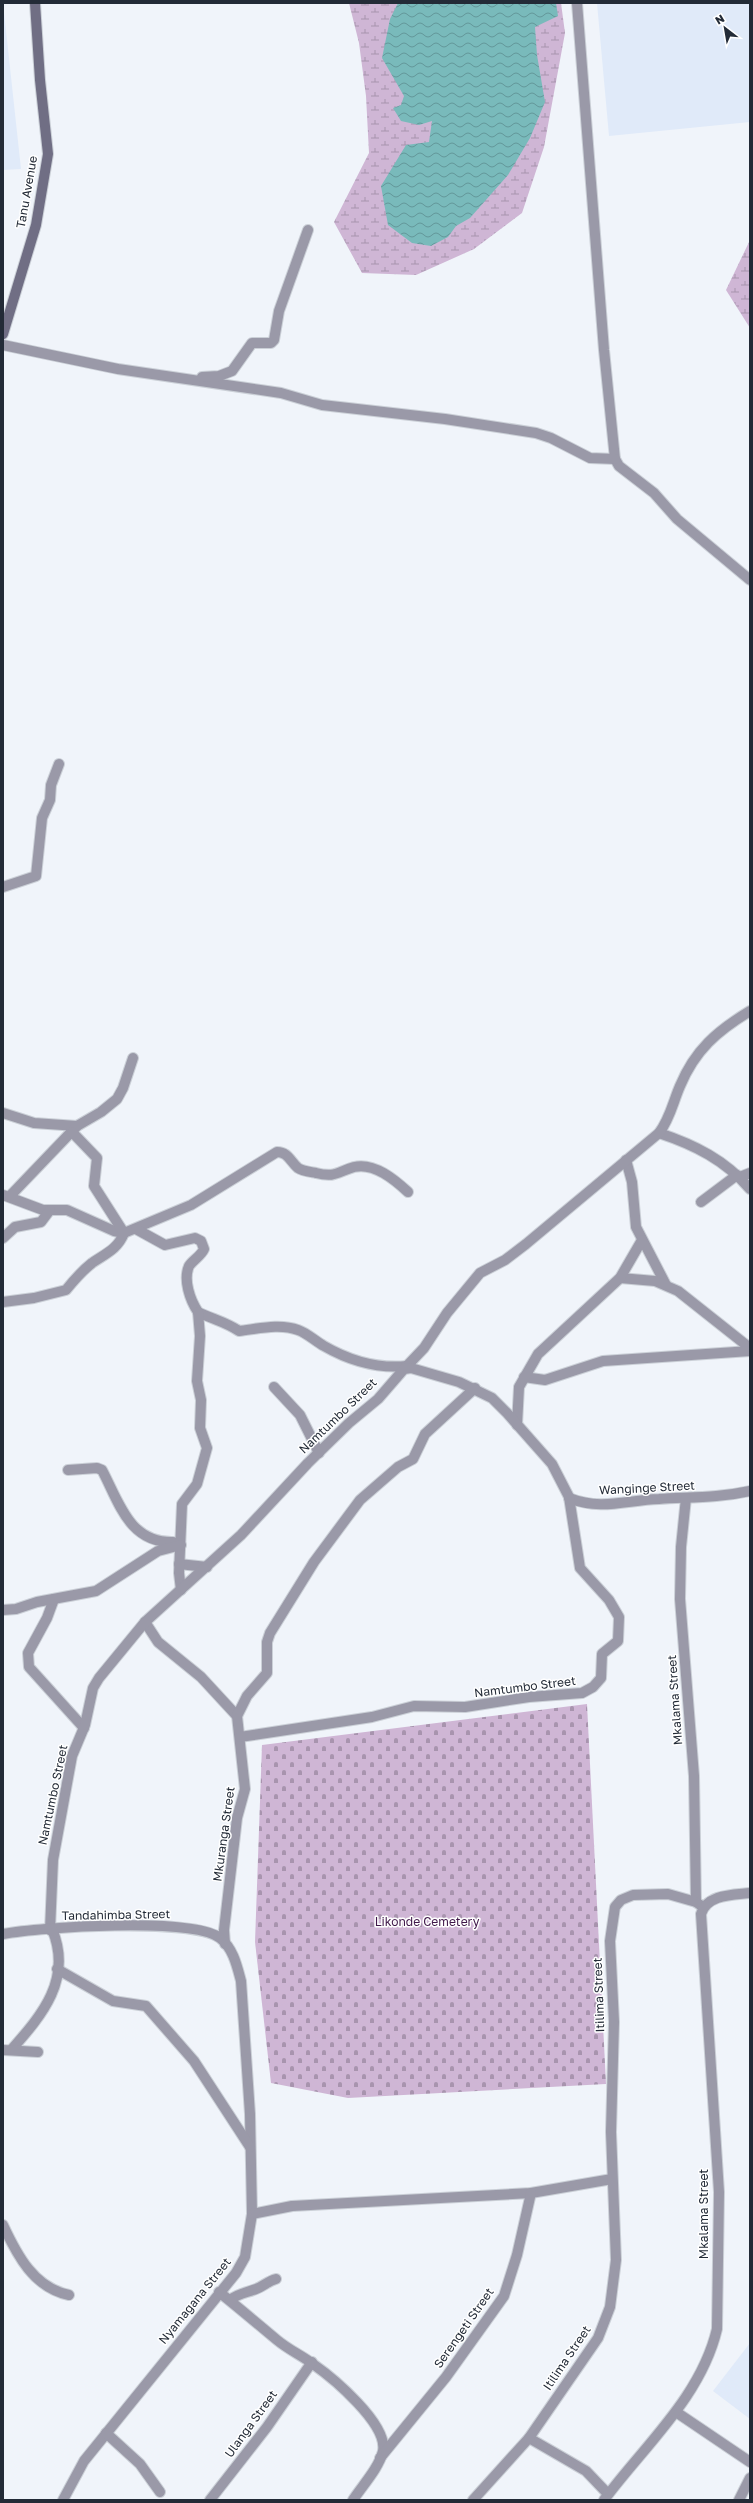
<svg xmlns="http://www.w3.org/2000/svg" width="753" height="2503" viewBox="0 0 753 2503" font-family="'Golos Text',sans-serif">
<defs>
<pattern id="wetland-marsh" width="20" height="14" patternUnits="userSpaceOnUse"><rect width="20" height="14" fill="#cfb6d5"/><path d="M1 5h8M5 5V1M11 12h8M15 12V8" fill="none" stroke="#a894ae"/></pattern>
<pattern id="cemetery-stones" width="16" height="16" patternUnits="userSpaceOnUse"><rect width="16" height="16" fill="#cfb6d5"/><path d="M2 7V4a2 2 0 0 1 4 0v3zM10 15v-3a2 2 0 0 1 4 0v3z" fill="#a894ae"/></pattern>
<pattern id="water-waves" width="16" height="10" patternUnits="userSpaceOnUse"><rect width="16" height="10" fill="#79babb"/><path d="M0 5q4-4 8 0t8 0" fill="none" stroke="#639799"/></pattern>
</defs>
<rect width="100%" height="100%" fill="#f0f4fa"/>
<g fill="#e0eaf9">
<polygon points="3,3 21,169 3,170"/>
<polygon points="597,3 750,3 750,122 609,136"/>
<polygon points="750,2343 750,2419 713,2391"/>
</g>
<g fill="url(#wetland-marsh)">
<polygon points="349,3 561,3 565,33 544,147 522,213 474,249 416,275 362,273 334,222 369,153 366,96 359,43"/>
<polygon points="750,240 750,328 726,290"/>
</g>
<polygon fill="url(#cemetery-stones)" points="587,1704 606,2084 348,2098 271,2083 255,1942 262,1745"/>
<polygon fill="url(#water-waves)" points="398,3 556,3 558,16 535,27 537,55 545,102 530,138 508,175 470,218 456,226 448,237 431,246 412,243 388,225 381,186 406,145 429,142 432,121 419,125 401,121 393,108 401,105 404,96 382,58 390,19"/>
<g fill="none" stroke-linecap="round" stroke-linejoin="round">
<g stroke="#cbd0d7" stroke-width="12">
<g id="street">
<polyline points="577,3 604,350 615,459 619,466 654,493 677,519 750,580"/>
<polyline points="3,345 118,369 281,393 322,405 445,419 536,433 551,438 590,458 615,459"/>
<polyline points="202,377 219,376 232,371 252,343 271,343 274,340 279,311 308,230"/>
<polyline points="3,887 36,876 42,818 50,800 51,785 59,764"/>
<polyline points="3,1113 34,1123 77,1126"/>
<path d="M659 1133C695 1145 725 1160 750 1189"/>
<polyline points="626,1160 632,1182 636,1227 666,1285"/>
<polyline points="740,1177 750,1173"/>
<path d="M3 1195 43 1210H67L114 1231 124 1233 191 1205 277 1152C288 1152 290 1161 298 1168 302 1171 311 1172 316 1173 335 1178 337 1172 354 1167 374 1162 395 1180 408 1192"/>
<polyline points="10,1196 77,1126 101,1112 117,1099 123,1088 133,1058"/>
<polyline points="701,1202 737,1175"/>
<path d="M136 1229 165 1245 195 1238 201 1241 204 1249C201 1256 193 1260 189 1266 183 1280 190 1300 198 1312 212 1319 226 1322 239 1331 257 1329 280 1323 298 1330 307 1333 315 1341 324 1346 350 1361 376 1369 407 1366"/>
<polyline points="3,1238 15,1227 41,1222 50,1210"/>
<polyline points="620,1278 655,1281 678,1291 750,1348"/>
<path d="M3 1302 34 1298 66 1290C74 1280 82 1271 92 1263 105 1254 118 1249 124 1233L94 1186 97 1158 72 1132"/>
<path d="M405 1368 424 1348 447 1313 480 1273 505 1260 526 1244 659 1133C670 1119 673 1102 680 1086 695 1050 717 1031 750 1011"/>
<polyline points="524,1377 545,1380 603,1361 750,1351"/>
<polyline points="274,1387 300,1415 319,1453"/>
<polyline points="517,1425 519,1387 538,1354 620,1278 642,1240"/>
<path d="M68 1470 97 1468 102 1470C119 1502 129 1543 173 1542"/>
<path d="M569 1498C602 1511 626 1500 659 1499 692 1497 718 1498 750 1491"/>
<polyline points="686,1498 681,1547 680,1599 694,1776 696,1902"/>
<polyline points="179,1564 207,1567"/>
<polyline points="181,1590 179,1573 182,1504 197,1484 207,1448 200,1428 201,1400 197,1381 200,1336 198,1312"/>
<polyline points="54,1599 47,1618 28,1653 29,1667 84,1728"/>
<polyline points="3,1610 16,1609 37,1602 96,1591 158,1551 181,1545"/>
<polyline points="145,1622 158,1642 201,1677 237,1716 245,1789 237,1818 224,1930 225,1944"/>
<polyline points="237,1716 247,1696 267,1673 267,1642 270,1633 314,1562 360,1500 398,1467 413,1459 425,1434 475,1388"/>
<polyline points="50,1930 53,1860 72,1756 85,1725 93,1688 99,1678 145,1622 241,1535 308,1463 349,1423 378,1399 404,1369 411,1368 459,1382 492,1398 507,1413 552,1464 569,1497 580,1568 609,1600 619,1617 618,1641 602,1654 601,1678 593,1687 582,1693 529,1697 465,1707 414,1706 372,1717 240,1737"/>
<path d="M3 1934C40 1927 192 1917 220 1938 233 1948 237 1966 241 1981L250 2114 252 2214 245 2257 236 2273 84 2461 63 2500"/>
<polyline points="57,1969 113,2001 146,2006 194,2061 250,2147"/>
<path d="M12 2049C42 2015 73 1979 52 1929"/>
<polyline points="3,2050 38,2052"/>
<polyline points="252,2214 292,2206 531,2193 612,2179"/>
<path d="M3 2225C17 2255 34 2288 69 2295"/>
<path d="M219 2292C239 2308 258 2324 277 2340 289 2350 301 2355 313 2364 333 2378 388 2424 383 2451 379 2468 362 2486 353 2500"/>
<path d="M230 2300C239 2293 246 2293 256 2289 264 2286 268 2281 276 2279"/>
<polyline points="676,2412 750,2462"/>
<polyline points="106,2433 140,2464 160,2492"/>
<polyline points="529,2438 586,2471 608,2494"/>
<polyline points="380,2458 446,2377 504,2296 517,2255 531,2193"/>
<polyline points="210,2500 267,2427 312,2362"/>
<polyline points="473,2500 529,2438 598,2338 610,2307 616,2260 611,2132 614,2022 610,1941 615,1907 621,1900 633,1895 668,1894 696,1902 703,1907"/>
<path d="M604 2500C644 2446 701 2397 717 2329L719 2192 701 1914C707 1894 733 1895 750 1893"/>
<polyline points="739,2500 750,2478"/>
</g>
</g>
<g stroke="#cbd0d7" stroke-width="12">
<polyline id="secondary" points="3,334 36,225 48,154 40,80 35,3"/>
</g>
<use href="#street" stroke="#9a99a8" stroke-width="10"/>
<use href="#secondary" stroke="#706e84" stroke-width="10"/>
</g>
<g text-anchor="middle" stroke-width="3" stroke-linejoin="round" paint-order="stroke">
<g font-size="12" fill="#232b37" stroke="#fff">
<text transform="translate(27 192) rotate(-80)" y="4">Tanu Avenue</text>
<text transform="translate(338 1416) rotate(-44)" y="4">Namtumbo Street</text>
<text transform="translate(647 1488) rotate(-3)" y="4">Wanginge Street</text>
<text transform="translate(525 1687) rotate(-7)" y="4">Namtumbo Street</text>
<text transform="translate(675 1700) rotate(-94)" y="4">Mkalama Street</text>
<text transform="translate(53 1795) rotate(-78)" y="4">Namtumbo Street</text>
<text transform="translate(224 1834) rotate(-82)" y="4">Mkuranga Street</text>
<text transform="translate(116 1915) rotate(-1)" y="4">Tandahimba Street</text>
<text transform="translate(599 1995) rotate(-92)" y="4">Itilima Street</text>
<text transform="translate(704 2214) rotate(-90)" y="4">Mkalama Street</text>
<text transform="translate(195 2301) rotate(-51)" y="4">Nyamagana Street</text>
<text transform="translate(464 2328) rotate(-55)" y="4">Serengeti Street</text>
<text transform="translate(567 2358) rotate(-56)" y="4">Itilima Street</text>
<text transform="translate(251 2424) rotate(-54)" y="4">Ulanga Street</text>
</g>
<g font-size="12" fill="#3f1749" stroke="#fff">
<text x="427" y="1926">Likonde Cemetery</text>
</g>
</g>
<rect width="753" height="2503" fill="none" stroke="#232b37" stroke-width="8"/>
<g transform="translate(725 28) rotate(329)" stroke="#ffffff" stroke-width="3" paint-order="stroke">
<path d="M0-3L7 15L0 10L-7 15Z" fill="#232b37"/>
<text y="-6" font-size="11" font-weight="bold" text-anchor="middle" fill="#232b37">N</text>
</g>
</svg>
